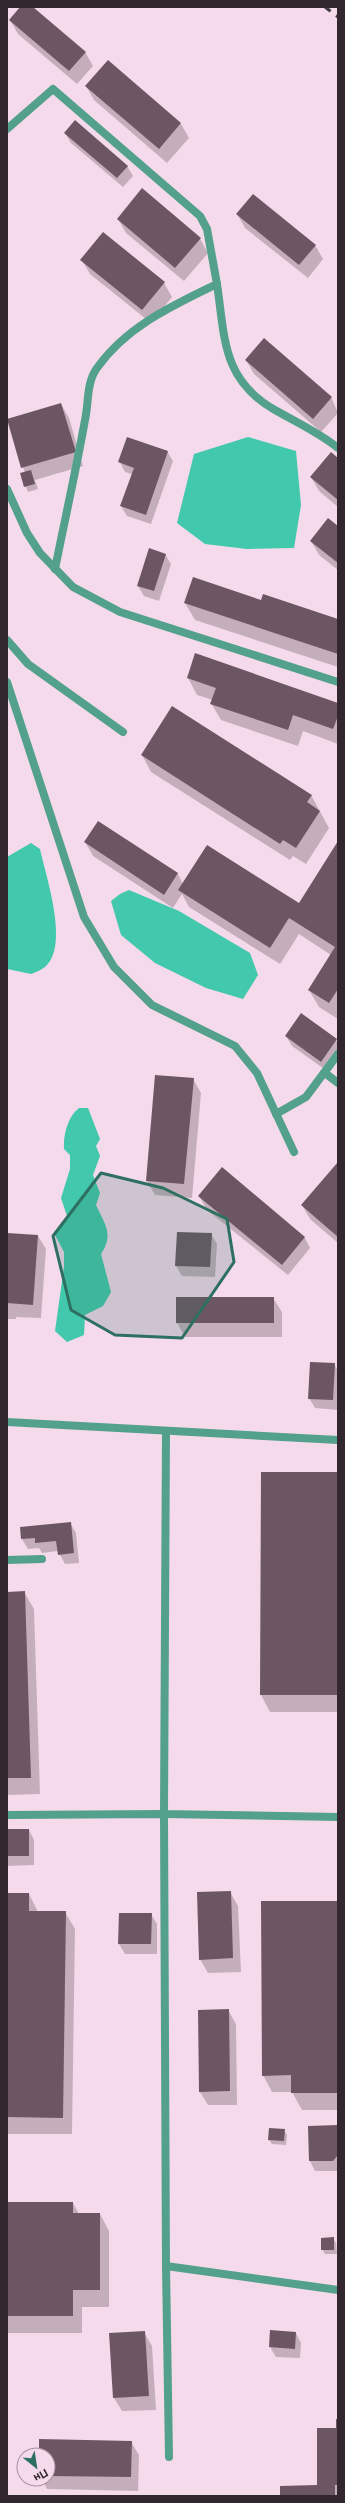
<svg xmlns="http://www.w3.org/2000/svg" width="345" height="2503" viewBox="0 0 345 2503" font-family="Arial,sans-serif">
<rect width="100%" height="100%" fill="#f5daeb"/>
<g fill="#42c8ac">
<polygon points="248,437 296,451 301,505 294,548 247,549 205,544 177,523 194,454"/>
<path d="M31 843 40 849C46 877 70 946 45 967 41 970 36 972 31 974L7 969V857Z"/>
<polygon points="129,890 179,911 250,953 258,975 243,999 206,988 155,963 121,935 111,901 120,894"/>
<path d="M79 1108H88L100 1139 96 1146 100 1156 93 1175 100 1193 96 1205C105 1225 114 1234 101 1254L111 1292 103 1306 85 1315 84 1335 67 1342 55 1331 64 1267V1252L54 1233 67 1216 61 1198 70 1169V1155L64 1149C63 1135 68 1116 79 1108Z"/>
</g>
<g fill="#0003">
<polygon points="21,7 32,7 85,52 93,66 77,84 18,34 10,20"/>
<polygon points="108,61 181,124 189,138 167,163 94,100 86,86"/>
<polygon points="65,133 127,166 133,176 123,187 71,143"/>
<polygon points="237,214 315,245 323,259 308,278 245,228"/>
<polygon points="118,219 200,239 208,253 184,281 126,233"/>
<polygon points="82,260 164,283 172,297 151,323 90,274"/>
<polygon points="246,360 331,397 338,413 321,432 254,374"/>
<polygon points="61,404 69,418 83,466 35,480 38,489 28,492 21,474 25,473 8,419"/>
<polygon points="167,451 173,461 151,524 127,516 121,506 132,474 125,472 120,462"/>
<polygon points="338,460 338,507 319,491 311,477"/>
<polygon points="338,528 338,570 319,555 311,541"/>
<polygon points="165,554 171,564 159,601 144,596 138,586"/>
<polygon points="262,601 338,620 338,667 195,620 185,603"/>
<polygon points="196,655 338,704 338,744 303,731 298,746 221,720 211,703 213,700 197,695 188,678"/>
<polygon points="142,755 311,795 329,828 306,864 293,856 290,860 151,772"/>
<polygon points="98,822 178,874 183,884 299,905 338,843 338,1019 319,1007 309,990 331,955 299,934 280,964 189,907 182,894 173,908 93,856 85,842"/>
<polygon points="301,1015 338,1042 338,1056 327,1071 292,1046 286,1036"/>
<polygon points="193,1079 201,1093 192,1198 155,1195 147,1181"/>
<polygon points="338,1164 338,1243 310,1219 302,1205"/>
<polygon points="222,1169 305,1238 310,1248 288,1275 207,1210 199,1196"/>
<polygon points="7,1234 38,1236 46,1249 41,1318 16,1317 16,1319 7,1319"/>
<polygon points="211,1234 217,1244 215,1277 182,1276 176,1266"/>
<polygon points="273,1298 282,1312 282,1337 185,1337 177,1323"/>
<polygon points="334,1364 338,1371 338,1410 315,1408 309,1398"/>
<polygon points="338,1473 338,1712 270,1712 261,1695"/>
<polygon points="70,1523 76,1533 79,1563 65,1564 58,1551 42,1553 39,1548 28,1549 22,1539"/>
<polygon points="24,1592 34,1609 40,1794 7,1795 7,1593"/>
<polygon points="7,1830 29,1830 34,1840 34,1865 7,1866"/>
<polygon points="230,1892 238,1906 241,1972 208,1973 200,1959"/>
<polygon points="7,1894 29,1894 38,1912 65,1912 75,1929 72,2134 7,2134"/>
<polygon points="338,1902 338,2110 302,2110 292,2092 272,2092 263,2075"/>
<polygon points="120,1914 151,1914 157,1924 157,1954 125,1954 119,1944"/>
<polygon points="228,2010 236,2024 237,2105 208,2105 200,2092"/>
<polygon points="338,2126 338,2171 315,2171 310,2161"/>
<polygon points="284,2130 287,2135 286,2145 272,2144 269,2140"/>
<polygon points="7,2203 73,2203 79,2214 100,2214 109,2231 109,2307 82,2307 82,2333 7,2333 7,2358"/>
<polygon points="333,2238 336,2243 337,2254 325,2254 322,2249"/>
<polygon points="144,2332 152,2346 156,2410 122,2411 114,2398"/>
<polygon points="296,2333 301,2343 300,2358 276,2357 270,2347"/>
<polygon points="338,2420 338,2496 281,2496 318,2486"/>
<polygon points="131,2442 139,2455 138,2491 47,2489 42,2479 48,2479 48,2455 40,2455"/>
</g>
<g fill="#6d5664">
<polygon points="20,7 33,7 86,52 69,71 9,20"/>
<polygon points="108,60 181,123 159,149 85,86"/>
<polygon points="75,120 128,166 117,178 64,133"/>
<polygon points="142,188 201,238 175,268 117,219"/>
<polygon points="253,194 316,245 299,265 236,214"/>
<polygon points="103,232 165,282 142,310 80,260"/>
<polygon points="264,338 332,397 313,419 245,360"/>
<polygon points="61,403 76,452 21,468 7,419"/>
<polygon points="127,437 168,451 146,515 120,506 134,468 118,462"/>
<polygon points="331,452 338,458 338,500 310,477"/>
<polygon points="31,470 35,484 24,487 20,473"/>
<polygon points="328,518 338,526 338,563 310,541"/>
<polygon points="149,548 166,554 154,591 137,586"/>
<polygon points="193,577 261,600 263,594 338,619 338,654 184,603"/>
<polygon points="195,653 338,703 338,716 333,729 293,715 288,730 210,704 216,688 187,678"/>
<polygon points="172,706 312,795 307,802 320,811 296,848 283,840 280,844 141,755"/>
<polygon points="98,821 178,873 164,895 84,842"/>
<polygon points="338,841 338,989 329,1003 308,990 335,947 289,918 270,948 178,890 207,845 299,903"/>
<polygon points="301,1013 337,1039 321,1062 285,1036"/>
<polygon points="155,1075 194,1078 184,1184 146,1181"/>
<polygon points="338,1162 338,1237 301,1205"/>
<polygon points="222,1167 305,1237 282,1265 198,1196"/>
<polygon points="177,1232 212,1233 210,1267 175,1266"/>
<polygon points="7,1233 38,1235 33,1305 7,1303"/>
<rect x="176" y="1297" width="98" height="26"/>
<polygon points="310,1362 335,1363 333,1400 308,1399"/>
<polygon points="261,1472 338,1472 338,1695 260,1695"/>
<polygon points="71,1522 74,1553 58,1555 56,1541 35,1543 35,1538 21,1539 20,1527"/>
<polygon points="25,1591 31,1778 7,1778 7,1592"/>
<rect x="7" y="1829" width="22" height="27"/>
<polygon points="231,1891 233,1958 199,1960 197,1892"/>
<polygon points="7,1893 29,1893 29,1911 66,1911 63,2118 7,2117"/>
<polygon points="261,1901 338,1901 338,2093 291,2093 291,2075 262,2076"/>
<polygon points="119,1913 152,1913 151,1944 118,1944"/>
<polygon points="229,2009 230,2091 199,2092 198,2010"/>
<polygon points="338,2125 338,2155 333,2161 309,2161 308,2126"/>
<polygon points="269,2128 285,2129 284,2141 268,2140"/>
<polygon points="7,2202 73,2202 73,2213 100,2213 100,2290 73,2290 73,2316 7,2316"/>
<polygon points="334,2237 334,2250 321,2250 321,2238"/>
<polygon points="270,2330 296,2332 295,2349 269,2347"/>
<polygon points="145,2331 149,2396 113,2398 109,2333"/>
<polygon points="336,2419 338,2419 338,2485 335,2485 335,2496 280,2496 280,2486 317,2485 317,2428 336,2428"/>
<polygon points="39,2439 132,2441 131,2477 48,2476 48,2455 39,2455"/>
</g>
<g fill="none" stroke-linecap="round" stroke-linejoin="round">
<g stroke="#53a08d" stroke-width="8">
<path d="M7 129 53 89 200 216 207 229 217 284C172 306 127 326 97 368 86 383 89 403 85 420 76 470 65 519 55 569"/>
<path d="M217 284C225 338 222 380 275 410 296 422 320 433 338 448"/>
<polyline points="7,489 27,533 40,553 73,587 120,612 338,682"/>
<polyline points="7,640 28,664 123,732"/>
<polyline points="7,682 84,917 114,967 152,1005 235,1046 257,1073 294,1152"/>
<polyline points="325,1073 338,1083"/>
<polyline points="276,1114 306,1097 338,1054"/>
<polyline points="7,1422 338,1440"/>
<polyline points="166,1431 164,1814 338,1817"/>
<polyline points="7,1560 42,1559"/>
<polyline points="7,1815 164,1814 166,2266 338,2290"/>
<polyline points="166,2266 169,2457"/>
</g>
<polyline stroke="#453a41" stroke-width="3" stroke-dasharray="7 7" stroke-linecap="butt" points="325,7 338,17"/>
</g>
<path fill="#2d6f60" fill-opacity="0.2" stroke="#2d6f60" stroke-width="3" stroke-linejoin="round" d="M101 1173 163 1188 227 1219 234 1262 182 1338 115 1335 71 1310 53 1236Z"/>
<rect width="345" height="2503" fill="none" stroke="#31272d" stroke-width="16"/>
<g transform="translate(36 2467) rotate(150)"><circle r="19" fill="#f5daeb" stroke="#a7929f"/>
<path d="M0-3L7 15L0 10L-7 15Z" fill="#2d6f60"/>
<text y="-6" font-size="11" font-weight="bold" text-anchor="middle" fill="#31272d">Пн</text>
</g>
</svg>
